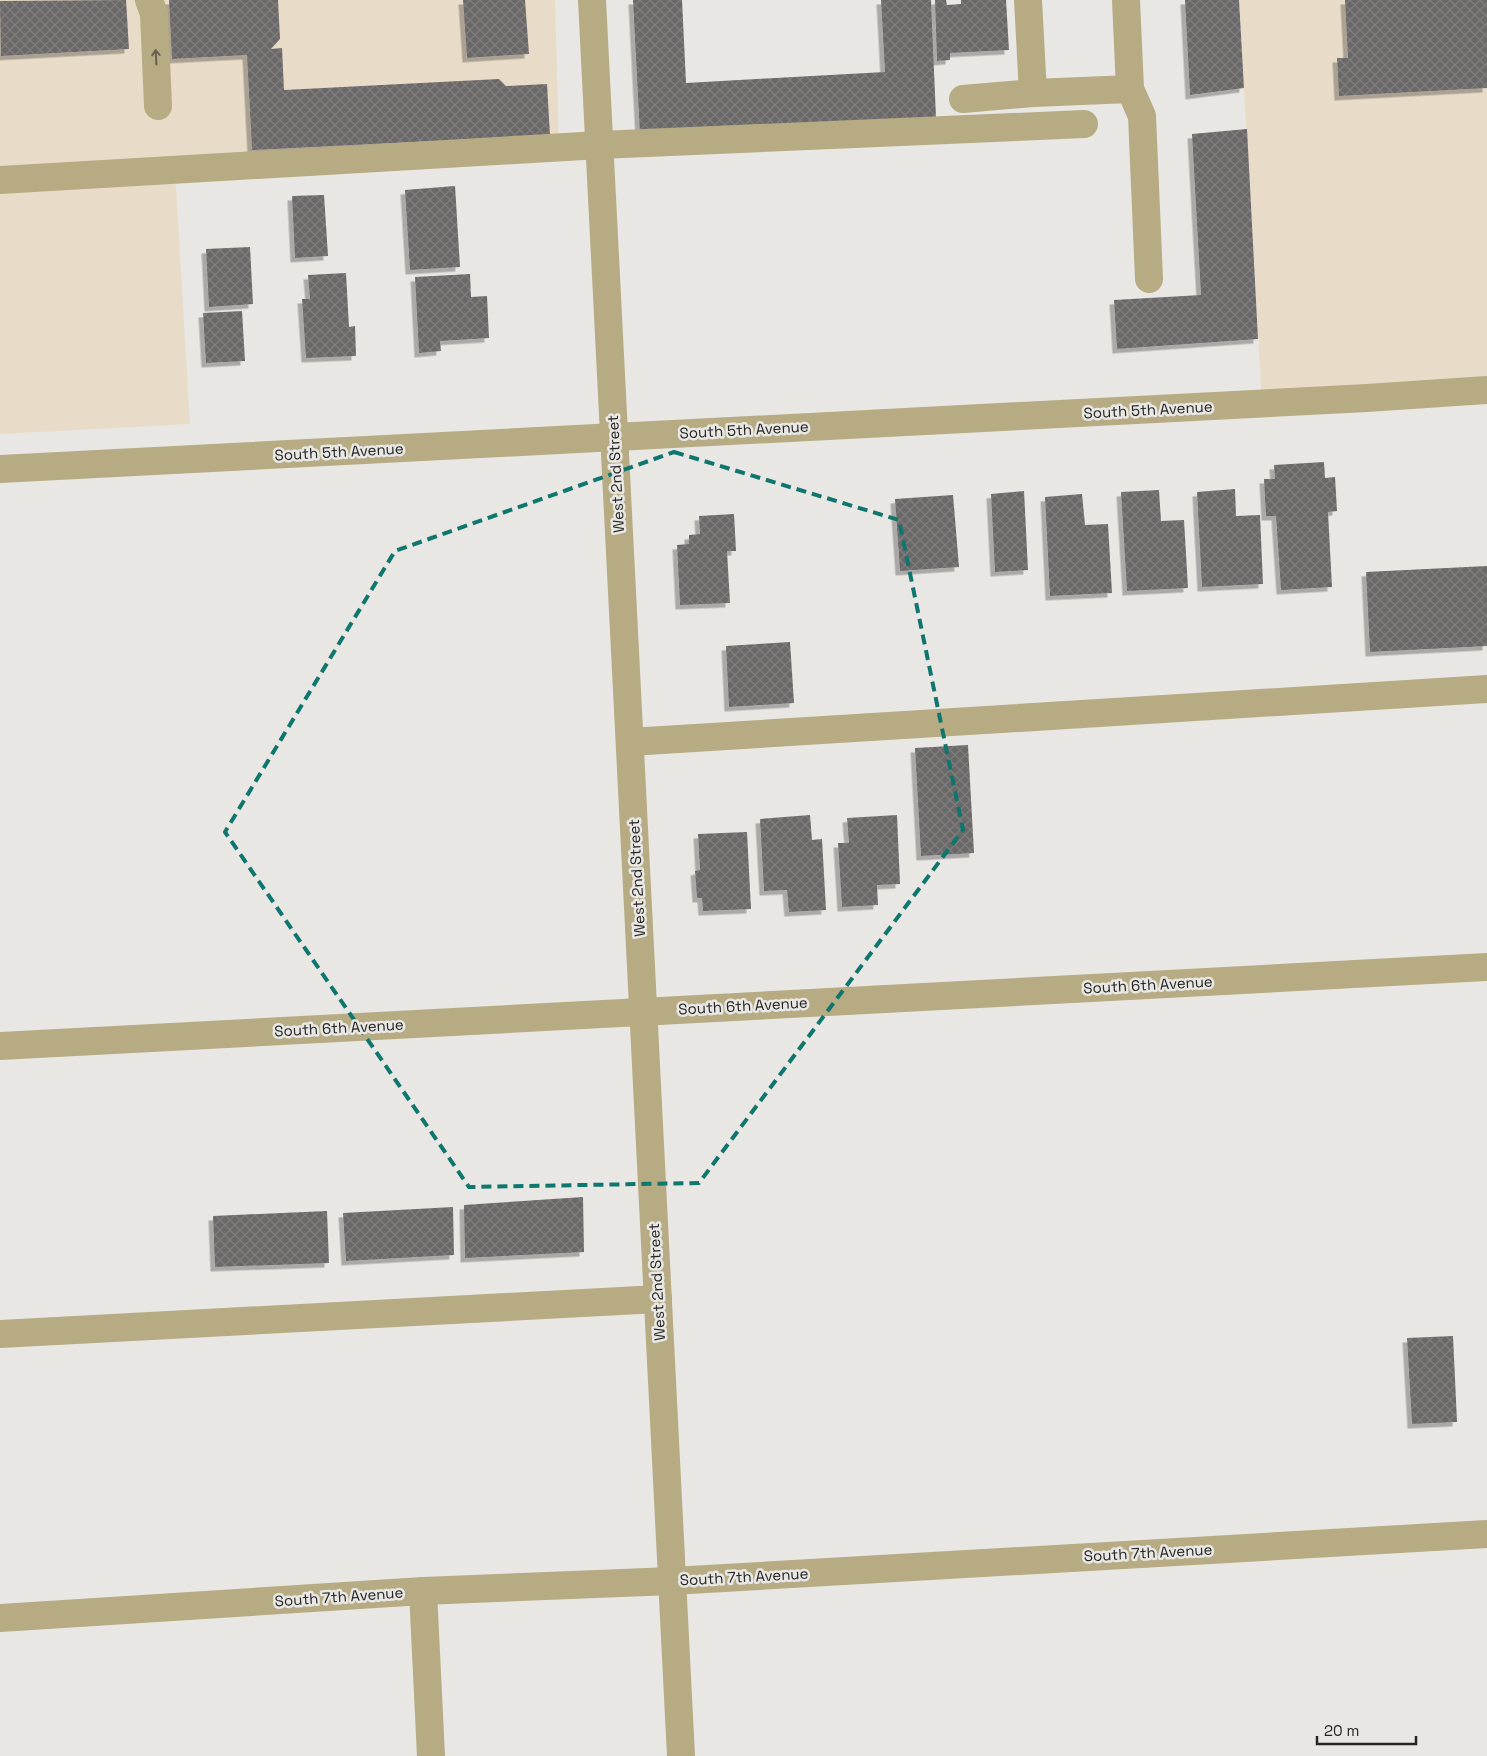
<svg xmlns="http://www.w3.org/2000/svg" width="1487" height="1756" viewBox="0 0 1487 1756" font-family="'Space Grotesk',sans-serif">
<defs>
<pattern id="building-cross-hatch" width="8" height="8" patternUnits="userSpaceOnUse" patternTransform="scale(1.25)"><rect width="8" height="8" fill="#6b6868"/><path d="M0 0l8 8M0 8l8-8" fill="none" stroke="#807d7d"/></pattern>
<filter id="shadow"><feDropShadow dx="-4.5" dy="4.5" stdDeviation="0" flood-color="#0004"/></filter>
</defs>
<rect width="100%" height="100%" fill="#e8e7e4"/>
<g fill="#e8dcc8">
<polygon points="0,0 555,0 559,148 175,170 190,424 0,434"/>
<polygon points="1239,0 1487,0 1487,390 1262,404"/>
</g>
<g fill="url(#building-cross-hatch)" filter="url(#shadow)">
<polygon points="126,0 129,49 1,56 0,1"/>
<polygon points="169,0 278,0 280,39 271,49 282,48 284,90 499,79 506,86 547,84 550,135 252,150 247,55 172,59"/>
<polygon points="463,0 525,0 529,54 467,58"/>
<polygon points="633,0 682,0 686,83 885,72 881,0 931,0 936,118 640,135"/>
<polygon points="935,0 946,0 947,5 961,4 961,0 1006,0 1009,50 950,53 950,60 937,61"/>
<polygon points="1185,0 1239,0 1244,88 1190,95"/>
<polygon points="1345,0 1487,0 1487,88 1339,96 1337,58 1348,58"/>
<polygon points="1247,129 1258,339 1117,349 1114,300 1201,295 1192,134"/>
<polygon points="455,186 460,267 410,270 405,190"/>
<polygon points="324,195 328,256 295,258 292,196"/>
<polygon points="250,247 253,304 209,307 206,249"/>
<polygon points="346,273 349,327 355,326 356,356 306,358 302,299 310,299 308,275"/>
<polygon points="470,274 471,297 487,296 489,338 440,341 441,351 419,353 415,277"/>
<polygon points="242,311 245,361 206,363 203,313"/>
<polygon points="1324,462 1325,478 1335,477 1337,511 1328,512 1332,587 1281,590 1276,516 1266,516 1264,479 1275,479 1274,465"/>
<polygon points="1235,489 1236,516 1260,515 1263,584 1202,587 1197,492"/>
<polygon points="1159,490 1161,521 1184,520 1188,588 1127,591 1121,492"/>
<polygon points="1024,491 1028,570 995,572 991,494"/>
<polygon points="1082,494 1085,525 1108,524 1112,593 1050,596 1045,497"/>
<polygon points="953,495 959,567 900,571 895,499"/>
<polygon points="734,514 736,551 727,551 730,603 680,605 677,545 689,544 689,535 700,534 699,516"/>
<polygon points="1487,566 1487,646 1370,652 1366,572"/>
<polygon points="790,642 794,703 729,707 726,646"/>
<polygon points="968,745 974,853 921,856 915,748"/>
<polygon points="810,815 812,840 822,839 826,910 789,912 787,890 764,891 760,819"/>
<polygon points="897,815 900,884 877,885 878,905 842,907 838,843 849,843 847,818"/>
<polygon points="747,832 751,909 703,911 702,898 697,898 695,871 700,870 698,834"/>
<polygon points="583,1197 584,1252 465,1258 464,1205"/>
<polygon points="453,1207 454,1255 346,1261 343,1213"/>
<polygon points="327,1211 329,1263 215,1267 213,1216"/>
<polygon points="1453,1336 1457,1422 1412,1424 1407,1338"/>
</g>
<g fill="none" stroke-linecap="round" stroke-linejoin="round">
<g stroke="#b7ab83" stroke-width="28">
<polyline points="149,0 154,14 158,106"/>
<polyline points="592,0 681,1756"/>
<polyline points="1028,0 1033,93 1130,89"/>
<polyline points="1126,0 1130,89 1142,116 1149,279"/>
<polyline points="963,99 1033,93"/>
<polyline points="0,180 600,145 1084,124"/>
<polyline points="0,469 1367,398 1487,390"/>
<polyline points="630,742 1487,689"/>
<polyline points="0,1046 1487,967"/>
<polyline points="0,1334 658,1299"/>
<polyline points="423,1591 431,1756"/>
<polyline points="0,1618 423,1591 672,1581 1487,1534"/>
</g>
</g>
<defs><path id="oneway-shaft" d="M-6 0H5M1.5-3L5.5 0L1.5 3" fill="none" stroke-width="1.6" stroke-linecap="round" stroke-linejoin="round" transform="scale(1.25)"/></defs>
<use stroke="#66614e" href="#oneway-shaft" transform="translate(156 57) rotate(-93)"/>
<path fill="none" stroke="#0f766e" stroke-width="4" stroke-dasharray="10 6" stroke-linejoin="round" d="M674 452 899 520 963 830 699 1183 469 1187 225 832 395 551Z"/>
<g text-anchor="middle" stroke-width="5" stroke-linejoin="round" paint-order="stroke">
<g font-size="15" fill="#242422" stroke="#e8e7e4">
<text transform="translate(1148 410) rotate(-3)" y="5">South 5th Avenue</text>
<text transform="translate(744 430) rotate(-3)" y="5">South 5th Avenue</text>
<text transform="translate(339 452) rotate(-3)" y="5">South 5th Avenue</text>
<text transform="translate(616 474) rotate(-93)" y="5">West 2nd Street</text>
<text transform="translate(637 878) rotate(-93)" y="5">West 2nd Street</text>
<text transform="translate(1148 985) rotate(-3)" y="5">South 6th Avenue</text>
<text transform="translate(743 1006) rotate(-3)" y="5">South 6th Avenue</text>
<text transform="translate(339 1028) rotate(-3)" y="5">South 6th Avenue</text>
<text transform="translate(657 1282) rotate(-93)" y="5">West 2nd Street</text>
<text transform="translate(1148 1553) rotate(-3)" y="5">South 7th Avenue</text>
<text transform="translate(744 1577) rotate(-3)" y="5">South 7th Avenue</text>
<text transform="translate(339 1597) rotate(-4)" y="5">South 7th Avenue</text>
</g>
</g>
<path d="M1317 1736v8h99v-8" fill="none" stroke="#242422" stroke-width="2.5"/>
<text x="1324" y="1736" font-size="15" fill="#242422" stroke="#e8e7e4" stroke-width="4" paint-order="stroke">20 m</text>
</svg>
